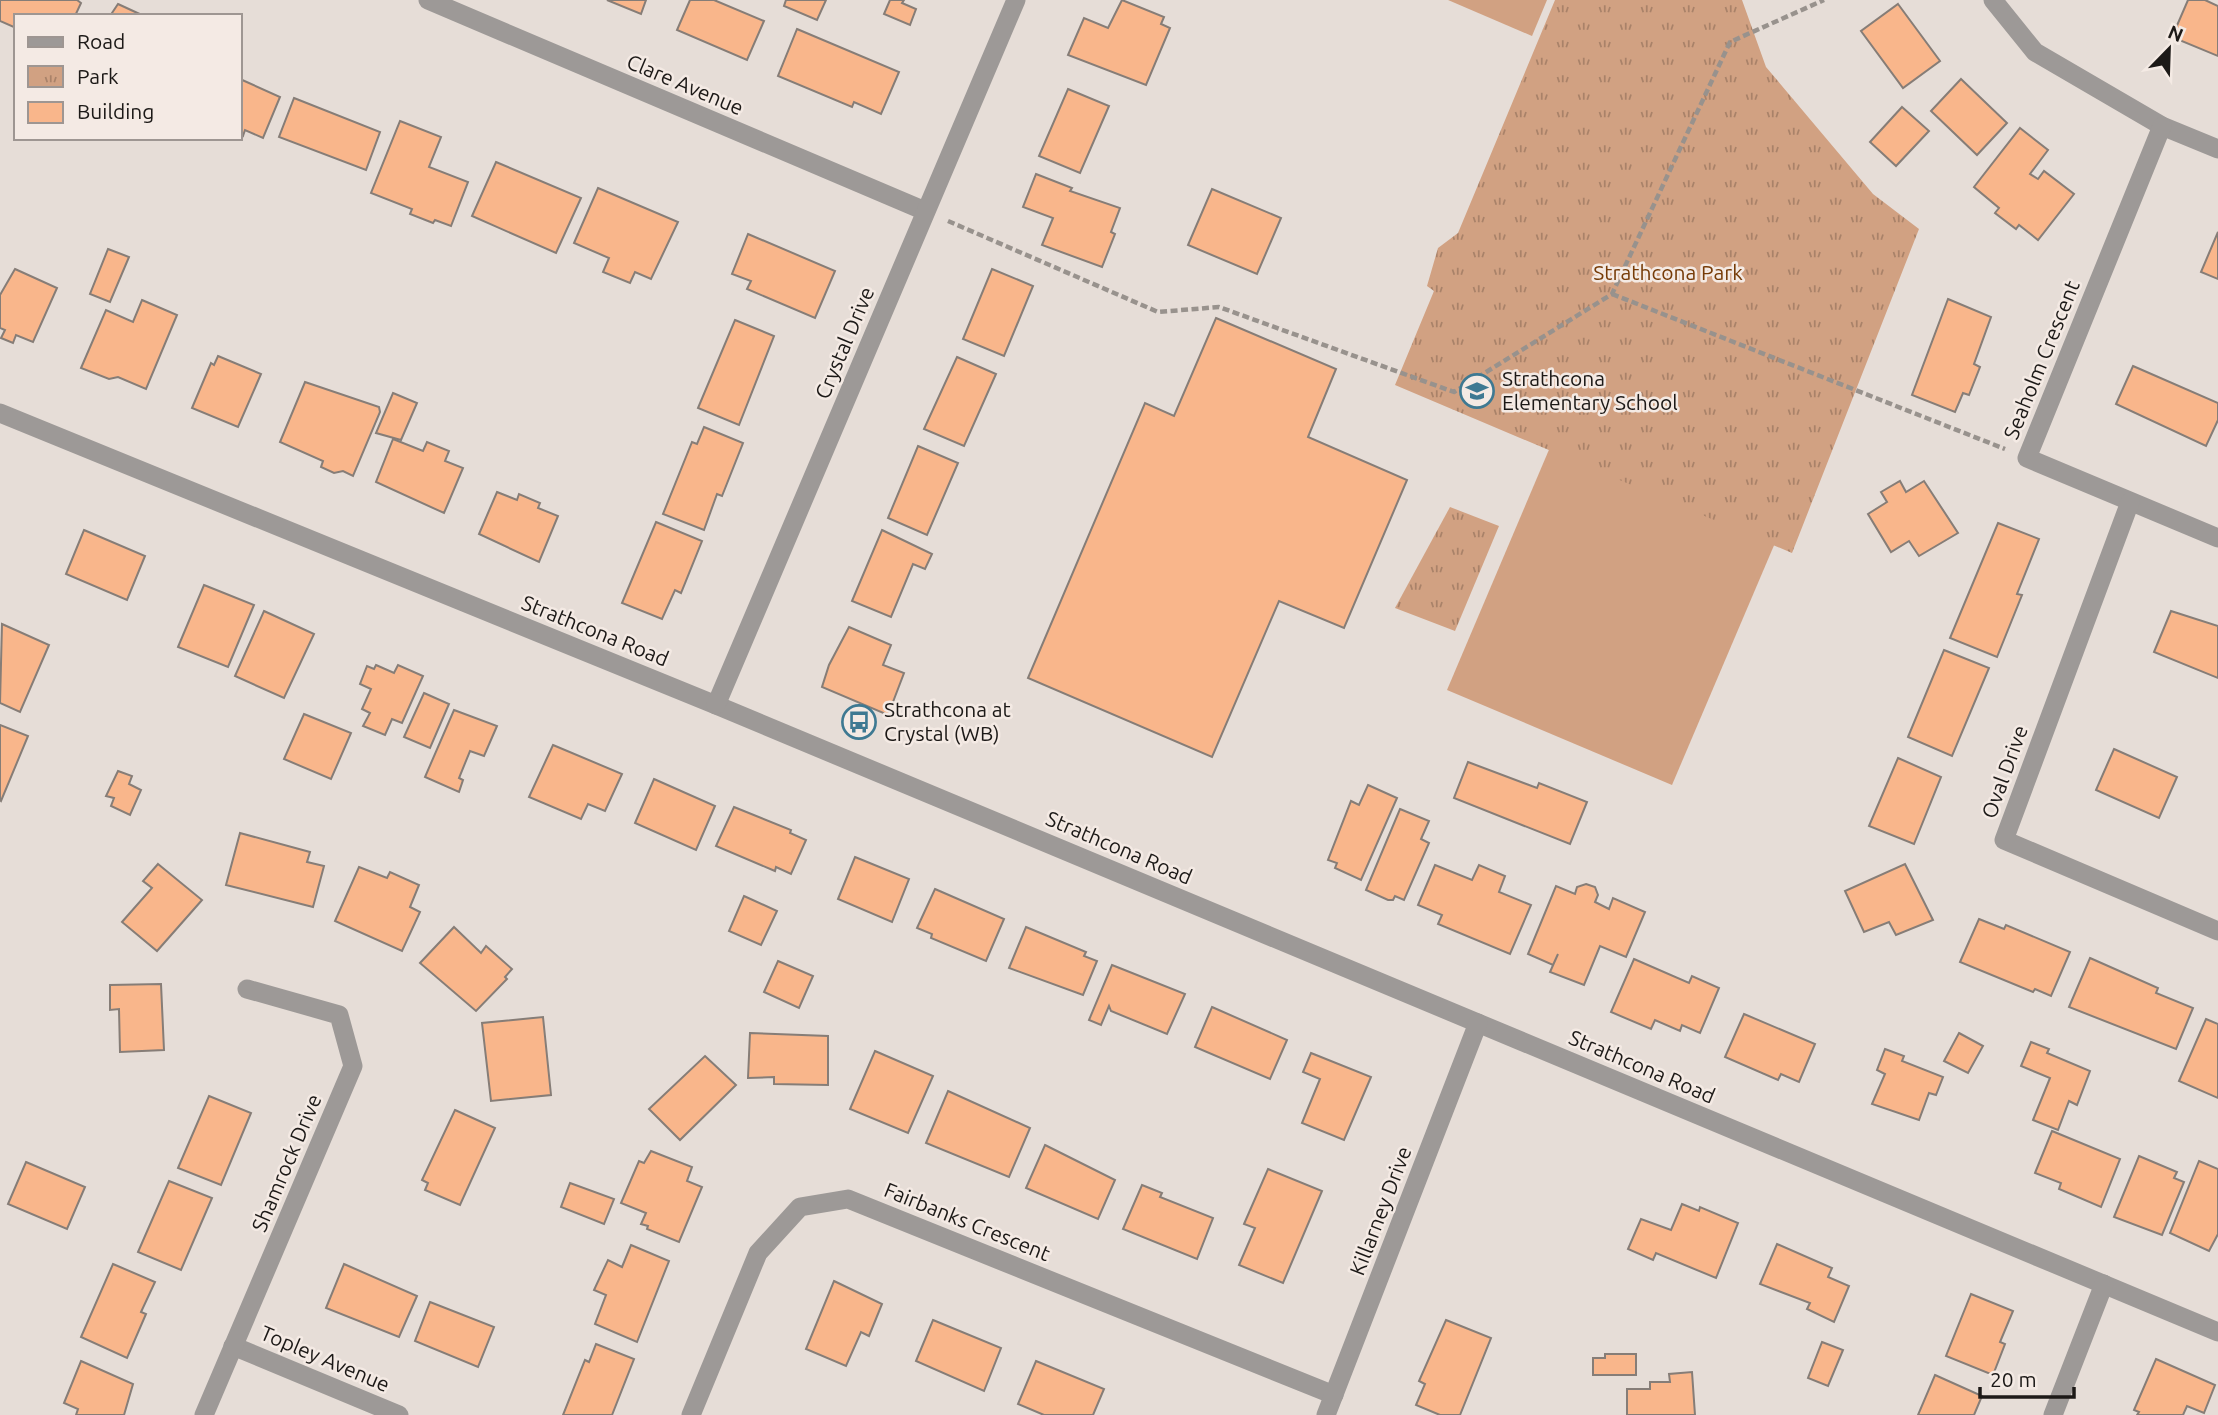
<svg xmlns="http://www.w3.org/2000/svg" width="2218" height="1415" viewBox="0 0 2218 1415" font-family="Ubuntu,sans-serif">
<defs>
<pattern id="park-tufts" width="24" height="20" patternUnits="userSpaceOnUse" patternTransform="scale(1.75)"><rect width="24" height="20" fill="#d1a182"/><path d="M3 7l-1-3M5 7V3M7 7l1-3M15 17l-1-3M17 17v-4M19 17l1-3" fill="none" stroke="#a98269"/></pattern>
</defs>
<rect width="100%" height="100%" fill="#e6ddd7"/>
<g fill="#d1a182">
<polygon points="1448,0 1547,0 1532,36"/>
<polygon points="1610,306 1835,402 1672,785 1447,690"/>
</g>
<g fill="url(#park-tufts)">
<polygon points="1555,0 1742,0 1766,67 1873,194 1919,229 1792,553 1395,385 1434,291 1427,286 1438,248 1458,233"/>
<polygon points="1450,507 1499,526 1455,631 1395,608"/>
</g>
<g fill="#f9b68b" stroke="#867d77" stroke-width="2">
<polygon points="0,0 77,0 81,3 75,16 16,16 16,28 0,21"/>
<polygon points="607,0 646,0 641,14"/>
<polygon points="690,0 714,0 764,21 747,60 677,30"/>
<polygon points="786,0 826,0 817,20 784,6"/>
<polygon points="890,0 904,0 902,3 916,9 910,25 884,14"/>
<polygon points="1122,0 1164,17 1161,24 1170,28 1146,85 1068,55 1084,18 1108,28"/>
<polygon points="2188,0 2205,0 2218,6 2218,56 2172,37"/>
<polygon points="118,4 144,16 110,16"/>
<polygon points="1898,4 1940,61 1903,88 1861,31"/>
<polygon points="797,29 899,72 881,114 854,102 852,107 778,76"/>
<polygon points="240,79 280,97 263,138 245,130 243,136 240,134"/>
<polygon points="1961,79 2007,123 1977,155 1931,111"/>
<polygon points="1068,89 1109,106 1080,173 1039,156"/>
<polygon points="294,98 380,132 366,170 279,137"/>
<polygon points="1902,107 1929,131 1896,166 1870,142"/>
<polygon points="400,121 441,137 429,167 468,182 451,226 435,220 433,223 410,214 412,209 371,193"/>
<polygon points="2020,128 2048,150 2030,174 2038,179 2044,171 2074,194 2038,240 2019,225 2016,229 1995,213 1999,208 1974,187"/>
<polygon points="496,162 581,198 556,253 472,216"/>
<polygon points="1036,174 1072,188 1070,191 1120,208 1111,232 1115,234 1102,267 1042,245 1053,218 1023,207"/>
<polygon points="598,188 678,222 651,279 635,272 630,283 603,272 609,258 574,243"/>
<polygon points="1212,189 1281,218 1257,274 1188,245"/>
<polygon points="2218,232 2218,279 2201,272"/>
<polygon points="748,234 835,271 815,318 747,289 751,281 732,274"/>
<polygon points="108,249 129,257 110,302 90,294"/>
<polygon points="15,269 57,288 33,342 16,335 13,343 1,338 5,330 0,328 0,295"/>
<polygon points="992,269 1033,286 1004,356 963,339"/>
<polygon points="1948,299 1991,317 1974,364 1980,367 1969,395 1963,393 1955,412 1912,395"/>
<polygon points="142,300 177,315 146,389 118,377 109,379 81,368 106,310 133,322"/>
<polygon points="1216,318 1336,369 1308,437 1407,480 1344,628 1279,601 1212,757 1028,678 1145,403 1174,416"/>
<polygon points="735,320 774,336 739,425 698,408"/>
<polygon points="218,356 261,374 238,427 192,408 211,363 214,365"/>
<polygon points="957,357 996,374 964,446 924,429"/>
<polygon points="2133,366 2218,403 2218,420 2206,446 2116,404"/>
<polygon points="305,382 379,407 380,412 353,476 343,471 334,473 321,467 323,461 280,442"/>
<polygon points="393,393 417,403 401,440 376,433"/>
<polygon points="704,427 743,443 722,496 717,494 704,530 663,514 692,442 697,444"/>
<polygon points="393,439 423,451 427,442 449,451 445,461 463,468 444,513 376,482"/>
<polygon points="918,446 958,463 927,535 888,518"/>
<polygon points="1900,481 1906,492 1924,481 1958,533 1919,556 1909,541 1891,552 1868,514 1887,502 1881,492"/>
<polygon points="497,492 517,500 519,494 540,503 538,508 558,516 539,562 479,534"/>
<polygon points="656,522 702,541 681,593 675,590 662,619 622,603"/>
<polygon points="1998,523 2039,539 2017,594 2022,595 1997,657 1950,638"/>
<polygon points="84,530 145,556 127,600 66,574"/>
<polygon points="882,530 932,554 925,569 913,564 891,617 852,601"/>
<polygon points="204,585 254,605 228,667 178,647"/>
<polygon points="264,611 314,634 284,698 235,676"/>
<polygon points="2171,611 2218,626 2218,678 2154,652"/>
<polygon points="2,624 49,645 20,712 0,703"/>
<polygon points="849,627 891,645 883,665 904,673 888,715 822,687 829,665"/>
<polygon points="1944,650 1989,668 1952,756 1908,737"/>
<polygon points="376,665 394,673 398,665 423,676 402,723 392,719 385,735 363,726 370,713 362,709 371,689 360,684 367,666 374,669"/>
<polygon points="424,693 449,704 430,748 404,737"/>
<polygon points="454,710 497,726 484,756 470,751 459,778 463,780 459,792 425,777"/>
<polygon points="304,714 351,733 331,779 284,759"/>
<polygon points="0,725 28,736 1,801 0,800"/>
<polygon points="553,745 622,774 605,811 588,804 581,819 529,797"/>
<polygon points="2114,749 2177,777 2159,818 2096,790"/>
<polygon points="1898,758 1941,777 1914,844 1869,826"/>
<polygon points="1468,762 1537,788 1539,783 1587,802 1570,844 1454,798"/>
<polygon points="118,771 132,776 129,784 141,790 130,815 111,806 114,798 106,796"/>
<polygon points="654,779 715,806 696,850 635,823"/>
<polygon points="1368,785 1397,798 1361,880 1335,868 1337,863 1328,860 1351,801 1359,805"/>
<polygon points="734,807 791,830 790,833 806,840 791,874 776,867 775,871 716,846"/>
<polygon points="1400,809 1429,821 1421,839 1429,843 1404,900 1395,896 1393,900 1388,900 1366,890"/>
<polygon points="240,833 310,852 307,862 324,866 313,907 226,885"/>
<polygon points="855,857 909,879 892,922 838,899"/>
<polygon points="158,864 202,900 157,951 122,922 152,888 143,881"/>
<polygon points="1905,864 1933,920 1896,935 1889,922 1864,932 1845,891"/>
<polygon points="1435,865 1472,880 1479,865 1505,876 1499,892 1531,905 1510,954 1438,924 1442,915 1418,905"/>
<polygon points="359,867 387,878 390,872 419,885 410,907 420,912 402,951 335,921"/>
<polygon points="1586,884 1595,887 1598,895 1595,902 1609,909 1613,898 1645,912 1626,957 1600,946 1584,985 1550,972 1558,954 1553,965 1528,954 1556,886 1575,894 1577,887"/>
<polygon points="935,889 1004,919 986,961 931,938 932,934 917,928"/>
<polygon points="744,896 777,911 761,945 729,931"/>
<polygon points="1979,919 2004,929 2006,925 2070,952 2051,996 2035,989 2033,992 1960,962"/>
<polygon points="454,927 481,953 486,946 512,969 505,977 507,979 476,1011 420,963"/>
<polygon points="1026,927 1086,952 1084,956 1097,961 1083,995 1009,968"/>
<polygon points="2090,958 2158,988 2156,993 2193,1008 2176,1049 2069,1007"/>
<polygon points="1634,959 1689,983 1692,976 1719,988 1700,1033 1682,1025 1680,1031 1655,1020 1651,1029 1611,1012"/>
<polygon points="778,961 813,976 799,1008 764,992"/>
<polygon points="1112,965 1185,994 1167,1034 1111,1011 1109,1006 1101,1025 1089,1020"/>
<polygon points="161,984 164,1050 120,1052 119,1009 110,1010 110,985"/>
<polygon points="1212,1007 1287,1040 1270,1079 1195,1047"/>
<polygon points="1744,1014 1815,1044 1799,1082 1781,1074 1778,1080 1725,1057"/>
<polygon points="543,1017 551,1095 491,1101 482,1023"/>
<polygon points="2206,1019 2218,1024 2218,1098 2179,1081"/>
<polygon points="750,1033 828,1036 828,1085 774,1084 774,1077 748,1078"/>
<polygon points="1959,1033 1983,1046 1968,1073 1944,1061"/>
<polygon points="2031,1042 2049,1049 2047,1053 2090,1071 2077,1105 2069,1101 2058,1130 2033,1120 2050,1078 2021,1066"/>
<polygon points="1885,1049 1904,1056 1902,1061 1943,1077 1936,1095 1929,1093 1919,1120 1872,1104 1885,1074 1877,1070"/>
<polygon points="875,1051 933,1076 908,1133 850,1109"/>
<polygon points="1311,1053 1371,1077 1344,1140 1302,1123 1320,1079 1303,1072"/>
<polygon points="705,1056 736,1085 680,1140 649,1109"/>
<polygon points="948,1091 1030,1128 1009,1177 926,1143"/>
<polygon points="209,1096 251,1113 221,1185 178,1168"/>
<polygon points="455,1110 495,1128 460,1205 425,1190 428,1183 422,1180"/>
<polygon points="2052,1131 2120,1159 2101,1207 2059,1189 2061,1183 2035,1173"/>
<polygon points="1045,1145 1115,1180 1098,1219 1026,1188"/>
<polygon points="651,1151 692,1167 687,1181 702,1187 679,1242 647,1229 648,1226 641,1224 646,1213 621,1203 639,1161 644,1163"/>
<polygon points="2139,1156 2177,1172 2174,1178 2184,1182 2162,1235 2114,1217"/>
<polygon points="2199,1161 2218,1169 2218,1234 2209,1251 2170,1233"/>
<polygon points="26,1162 85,1187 67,1229 8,1204"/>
<polygon points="1268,1169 1322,1191 1283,1283 1239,1265 1255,1228 1244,1224"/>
<polygon points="169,1181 212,1198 181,1270 138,1252"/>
<polygon points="570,1183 614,1199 604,1224 561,1207"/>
<polygon points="1142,1185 1162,1193 1160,1197 1213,1218 1197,1259 1123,1229"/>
<polygon points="1682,1204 1699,1211 1700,1207 1738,1223 1716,1278 1656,1253 1653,1260 1628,1249 1641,1219 1671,1230"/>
<polygon points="1777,1244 1832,1268 1828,1277 1849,1286 1834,1322 1807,1309 1810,1303 1760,1284"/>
<polygon points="631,1245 669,1261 637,1342 595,1324 606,1295 594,1290 608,1260 622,1267"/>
<polygon points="113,1264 155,1282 141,1312 146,1314 127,1358 81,1337"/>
<polygon points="344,1264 417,1296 399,1337 326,1308"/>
<polygon points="834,1281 882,1304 869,1336 861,1332 846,1366 806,1349"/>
<polygon points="1971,1294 2013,1311 2000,1342 2005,1344 1993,1375 1946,1356"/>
<polygon points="430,1302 494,1327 478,1367 415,1341"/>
<polygon points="933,1320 1001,1348 984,1391 916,1361"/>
<polygon points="1446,1320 1491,1338 1460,1415 1440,1415 1416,1405 1425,1384 1419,1381"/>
<polygon points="1822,1342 1843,1350 1828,1386 1808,1378"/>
<polygon points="596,1344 634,1359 612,1415 563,1415 585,1360 589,1362"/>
<polygon points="1605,1354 1636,1354 1636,1375 1593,1375 1593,1358 1605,1358"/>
<polygon points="2156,1359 2215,1385 2204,1413 2187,1406 2183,1415 2137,1415 2139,1412 2134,1410"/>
<polygon points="81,1361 133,1384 124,1415 76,1415 78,1409 64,1403"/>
<polygon points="1036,1361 1104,1389 1093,1415 1044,1415 1018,1404"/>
<polygon points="1692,1372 1695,1415 1627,1415 1627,1389 1650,1389 1650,1382 1670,1382 1669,1374"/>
<polygon points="1935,1375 1982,1396 1974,1415 1918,1415"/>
</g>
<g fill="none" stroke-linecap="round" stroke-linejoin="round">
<g stroke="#98928d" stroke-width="4.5" stroke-dasharray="7 3.5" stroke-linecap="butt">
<polyline points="948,221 1158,312 1219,307 1454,392 1612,294 1730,42 1824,0"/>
<polyline points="1612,294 2005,449"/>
</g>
<g stroke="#9d9997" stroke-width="19">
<polyline points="428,0 925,211"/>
<polyline points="1993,0 2035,52 2162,126 2218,149"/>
<polyline points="2162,126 2027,458 2218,538"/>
<polyline points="0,413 716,705 2218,1332"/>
<polyline points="2130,502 2004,840 2218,931"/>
<polyline points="716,705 1016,0"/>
<polyline points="233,1346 399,1415"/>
<polyline points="204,1415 353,1066 339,1015 247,989"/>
<polyline points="691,1415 758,1253 800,1207 848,1199 1334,1395"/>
<polyline points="1326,1415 1478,1023"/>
<polyline points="2053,1415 2104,1284"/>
</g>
</g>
<defs>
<g id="school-ring" transform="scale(1.75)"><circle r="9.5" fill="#f4eae4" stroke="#3e7992" stroke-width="1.5"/><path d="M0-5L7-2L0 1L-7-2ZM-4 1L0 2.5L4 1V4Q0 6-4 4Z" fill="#3e7992"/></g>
<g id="bus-ring" transform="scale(1.75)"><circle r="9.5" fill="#f4eae4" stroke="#3e7992" stroke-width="1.5"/><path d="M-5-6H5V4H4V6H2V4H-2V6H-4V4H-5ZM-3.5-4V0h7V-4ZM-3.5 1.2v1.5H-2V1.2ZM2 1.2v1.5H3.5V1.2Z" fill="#3e7992"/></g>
</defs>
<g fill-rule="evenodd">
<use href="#school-ring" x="1477" y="391"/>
<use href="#bus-ring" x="859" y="722"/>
</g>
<g text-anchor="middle" stroke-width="5" stroke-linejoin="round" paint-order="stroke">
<g font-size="21" fill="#1c1917" stroke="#f4eae4">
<text transform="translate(685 85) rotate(23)" y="7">Clare Avenue</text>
<text transform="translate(845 343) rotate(-67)" y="7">Crystal Drive</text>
<text transform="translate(2042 360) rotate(-68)" y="7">Seaholm Crescent</text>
<text transform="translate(595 631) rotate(22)" y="7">Strathcona Road</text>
<text transform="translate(2005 772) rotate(-70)" y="7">Oval Drive</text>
<text transform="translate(1119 848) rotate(23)" y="7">Strathcona Road</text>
<text transform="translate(1642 1067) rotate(23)" y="7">Strathcona Road</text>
<text transform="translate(287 1163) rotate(-67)" y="7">Shamrock Drive</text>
<text transform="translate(1381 1211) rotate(-69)" y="7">Killarney Drive</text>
<text transform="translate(967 1222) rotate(22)" y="7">Fairbanks Crescent</text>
<text transform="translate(325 1359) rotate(23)" y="7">Topley Avenue</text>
</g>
<g font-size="21" fill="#763b07" stroke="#f4eae4">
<text x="1668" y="280">Strathcona Park</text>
</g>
<g font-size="21" fill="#1c1917" stroke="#f4eae4" text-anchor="start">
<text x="1502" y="386">Strathcona<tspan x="1502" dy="24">Elementary School</tspan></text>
<text x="884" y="717">Strathcona at<tspan x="884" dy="24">Crystal (WB)</tspan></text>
</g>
</g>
<rect x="14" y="14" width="228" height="126" fill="#f4eae4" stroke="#9e9692" stroke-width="2"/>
<rect x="28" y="37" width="35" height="10" fill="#9d9997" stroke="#9e9692" stroke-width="2"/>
<text x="77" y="49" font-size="21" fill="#1c1917">Road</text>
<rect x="28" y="66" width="35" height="21" fill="url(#park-tufts)" stroke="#9e9692" stroke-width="2"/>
<text x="77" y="84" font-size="21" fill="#1c1917">Park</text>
<rect x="28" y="102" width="35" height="21" fill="#f9b68b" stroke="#9e9692" stroke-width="2"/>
<text x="77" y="119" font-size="21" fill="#1c1917">Building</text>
<g transform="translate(2169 49) rotate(23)" stroke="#f4eae4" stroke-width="5" paint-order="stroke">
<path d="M0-5L12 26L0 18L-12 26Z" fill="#1c1917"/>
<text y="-10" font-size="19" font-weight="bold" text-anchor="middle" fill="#1c1917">N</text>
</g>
<path d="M1980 1387v10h94v-10" fill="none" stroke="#1c1917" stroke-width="3.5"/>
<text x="1990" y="1387" font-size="21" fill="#1c1917" stroke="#f4eae4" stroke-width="5" paint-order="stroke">20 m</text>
</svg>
